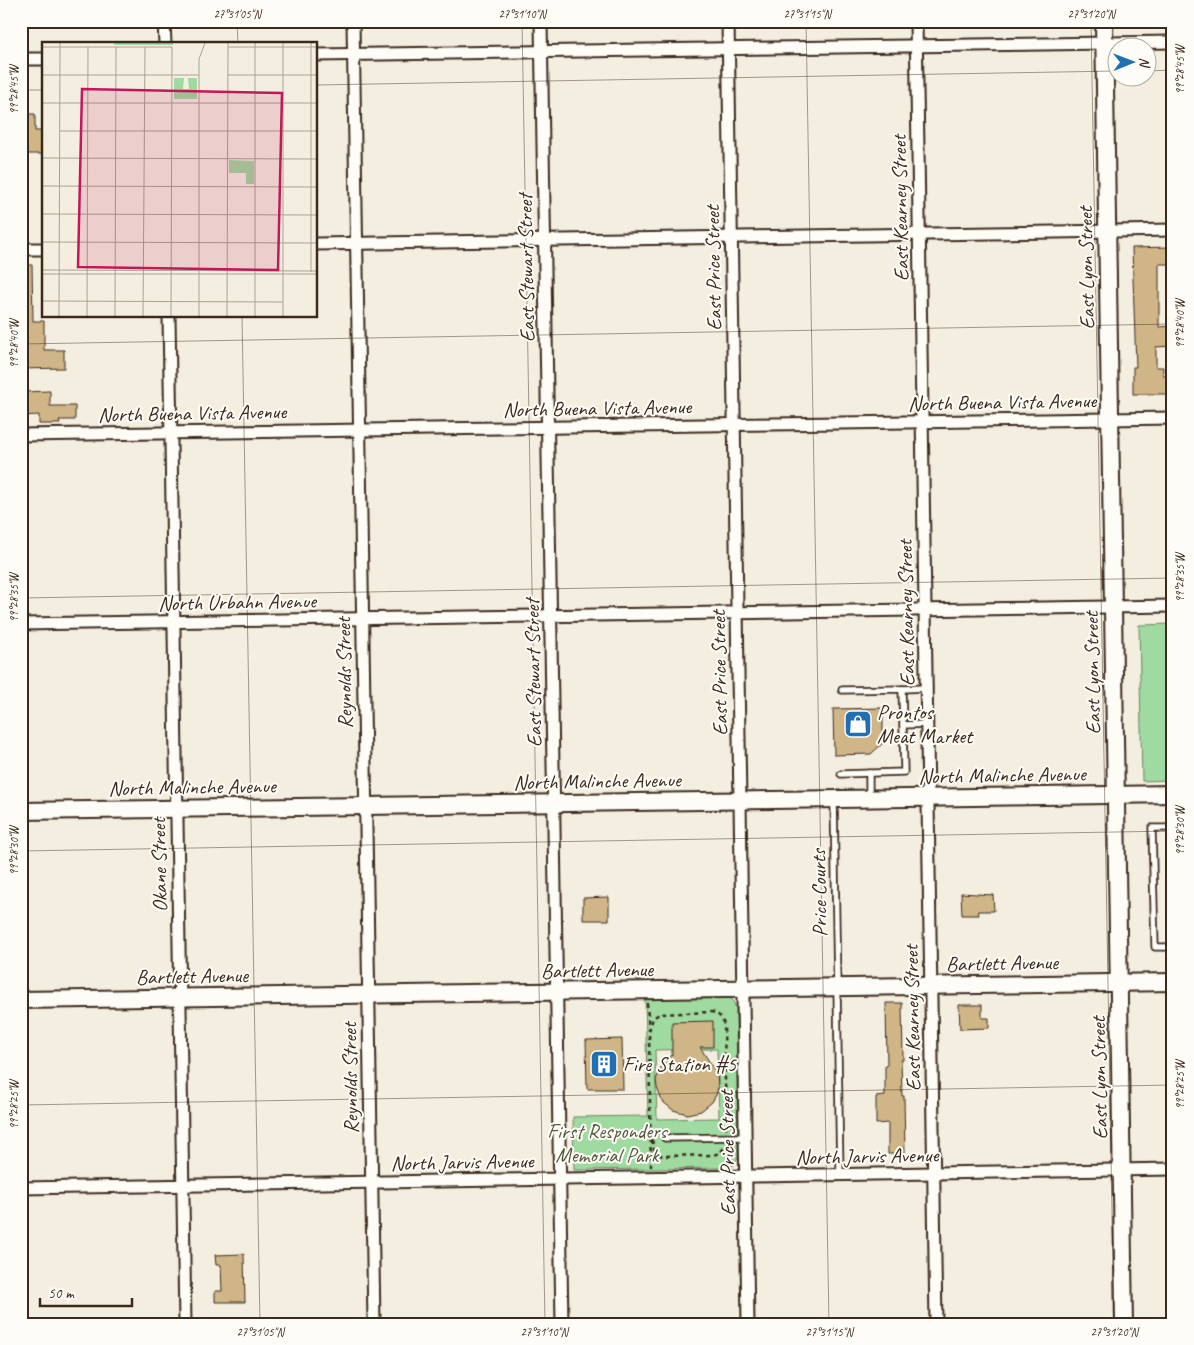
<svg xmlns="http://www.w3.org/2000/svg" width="1194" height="1345" viewBox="0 0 1194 1345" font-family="Caveat,sans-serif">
<rect width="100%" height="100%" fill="#f4eee0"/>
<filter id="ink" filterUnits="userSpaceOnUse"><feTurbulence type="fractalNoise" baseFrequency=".02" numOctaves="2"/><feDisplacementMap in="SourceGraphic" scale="10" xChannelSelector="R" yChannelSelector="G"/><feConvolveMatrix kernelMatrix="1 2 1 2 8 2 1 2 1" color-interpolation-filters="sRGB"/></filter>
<g filter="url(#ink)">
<g fill="#9fdaa0" stroke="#6d825f" fill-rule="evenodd">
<polygon points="1173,624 1173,780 1142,781 1139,625"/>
<path d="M722 997 732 999 736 1008 738 1157 734 1165 726 1168 574 1170 573 1117 648 1116 645 998ZM717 1049 719 1118 657 1119 655 1050Z"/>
</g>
<g fill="#d0b686" stroke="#3b2a1e">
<polygon points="21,114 35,114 35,131 42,131 43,154 21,154"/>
<polygon points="1169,247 1170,264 1159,264 1159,327 1173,326 1173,346 1156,347 1156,367 1163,367 1163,375 1173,375 1173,394 1133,394 1133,367 1136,367 1132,248"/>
<polygon points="21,265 32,265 33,321 44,321 44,350 64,350 64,368 21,369"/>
<polygon points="50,391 50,406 75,406 75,420 59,420 60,424 39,424 39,415 21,416 21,392"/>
<polygon points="883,708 883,743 871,754 834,755 833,709"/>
<polygon points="961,893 993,895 994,911 978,911 979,915 962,915"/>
<polygon points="609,897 609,920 583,920 583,898"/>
<polygon points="886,1003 902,1003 903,1060 901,1060 902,1096 904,1096 905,1154 888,1154 888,1123 876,1124 876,1097 885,1096 885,1066 887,1065"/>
<polygon points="959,1005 982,1005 982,1018 989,1018 989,1028 960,1029"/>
<polygon points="713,1021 713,1047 700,1047 717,1074 718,1088 716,1095 712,1102 701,1111 687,1114 673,1110 662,1101 657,1088 656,1080 661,1067 672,1055 672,1022"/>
<polygon points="622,1039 623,1089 587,1089 586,1040"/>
<polygon points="244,1254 245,1302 215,1302 215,1291 222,1291 221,1265 216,1265 215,1255"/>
</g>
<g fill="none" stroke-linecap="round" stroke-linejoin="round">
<g stroke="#3b2a1e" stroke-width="9">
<g id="lane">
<polyline points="902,689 926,688"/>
<polyline points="842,690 902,689 903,725 927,724"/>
<polyline points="869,773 869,796"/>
<polyline points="841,774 904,772 903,725"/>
<polyline points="834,801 840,1175"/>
<polyline points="1173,828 1152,828 1155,947 1173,947"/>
<polyline points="665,1138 745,1137"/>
</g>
</g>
<g stroke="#3b2a1e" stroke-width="15">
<g id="street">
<polyline points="164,21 165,44"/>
<polyline points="353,21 374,1324"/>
<polyline points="541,21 562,1324"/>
<polyline points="728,21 748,1324"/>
<polyline points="916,21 936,1324"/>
<polyline points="316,55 1173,42"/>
<polyline points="21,59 44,59"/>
<polyline points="316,244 1173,230"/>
<polyline points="21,249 44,249"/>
<polyline points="169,316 185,1324"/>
<polyline points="21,435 1173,418"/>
<polyline points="21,624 1173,606"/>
<polyline points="21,1188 1173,1169"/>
</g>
</g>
<g stroke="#3b2a1e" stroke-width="20">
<g id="secondary">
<polyline points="1104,21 1124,1324"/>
<polyline points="21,811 1173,794"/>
<polyline points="21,1000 1173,982"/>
</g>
</g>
<g stroke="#3b2a1e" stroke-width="2.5" stroke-dasharray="4 4" stroke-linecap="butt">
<polyline points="647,1003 649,1031 651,1167"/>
<path d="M649 1031 653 1018 659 1014 711 1012C719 1013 722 1018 724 1025L726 1129"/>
<polyline points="652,1140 654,1149 662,1156 714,1155 721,1152 725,1146"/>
</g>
<use href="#lane" stroke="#fdfcf7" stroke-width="5.5"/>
<use href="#street" stroke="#fdfcf7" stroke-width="11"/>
<use href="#secondary" stroke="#fdfcf7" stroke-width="16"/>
</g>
</g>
<path fill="none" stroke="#3b2a1e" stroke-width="1" stroke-opacity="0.45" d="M237 21 238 44M522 21 545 1324M806 21 829 1324M1091 21 1114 1324M1146 71 1173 70M316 85 1116 71M21 90H44M242 316 260 1324M21 344 1173 324M21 598 1173 578M21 851 1173 831M21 1105 1173 1085"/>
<defs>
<g id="shop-square" transform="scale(1.4375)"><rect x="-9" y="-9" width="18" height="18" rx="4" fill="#1f6fb2" stroke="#fdfcf7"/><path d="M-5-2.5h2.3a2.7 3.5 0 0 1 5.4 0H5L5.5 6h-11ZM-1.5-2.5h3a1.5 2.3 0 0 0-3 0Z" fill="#fff"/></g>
<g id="building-square" transform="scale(1.4375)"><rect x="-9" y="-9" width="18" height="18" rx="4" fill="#1f6fb2" stroke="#fdfcf7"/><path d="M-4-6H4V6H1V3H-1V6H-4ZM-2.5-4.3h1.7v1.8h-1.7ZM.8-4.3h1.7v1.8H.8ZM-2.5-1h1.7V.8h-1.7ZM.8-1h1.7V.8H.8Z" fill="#fff"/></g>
</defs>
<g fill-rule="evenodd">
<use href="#shop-square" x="858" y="724"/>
<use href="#building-square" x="604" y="1064"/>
</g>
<g text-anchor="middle" stroke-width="4" stroke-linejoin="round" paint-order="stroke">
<g font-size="21" fill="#3b2a1e" stroke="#fdfcf7">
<text transform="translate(900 208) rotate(-91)" y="7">East Kearney Street</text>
<text transform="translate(526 268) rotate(-91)" y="7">East Stewart Street</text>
<text transform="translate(713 268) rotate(-91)" y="7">East Price Street</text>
<text transform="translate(1086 268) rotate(-91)" y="7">East Lyon Street</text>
<text transform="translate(1002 402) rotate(-1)" y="7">North Buena Vista Avenue</text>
<text transform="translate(597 408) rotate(-1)" y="7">North Buena Vista Avenue</text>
<text transform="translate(192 413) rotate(-1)" y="7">North Buena Vista Avenue</text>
<text transform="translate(237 602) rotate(-1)" y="7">North Urbahn Avenue</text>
<text transform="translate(906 613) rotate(-91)" y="7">East Kearney Street</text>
<text transform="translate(344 673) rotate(-91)" y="7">Reynolds Street</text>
<text transform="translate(533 673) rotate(-91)" y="7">East Stewart Street</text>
<text transform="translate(719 673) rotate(-91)" y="7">East Price Street</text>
<text transform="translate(1092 673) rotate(-91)" y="7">East Lyon Street</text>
<text transform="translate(1002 775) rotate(-1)" y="7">North Malinche Avenue</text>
<text transform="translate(597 781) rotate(-1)" y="7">North Malinche Avenue</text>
<text transform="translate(192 787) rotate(-1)" y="7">North Malinche Avenue</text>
<text transform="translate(159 865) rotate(-91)" y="7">Okane Street</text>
<text transform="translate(819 893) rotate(-91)" y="7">Price Courts</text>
<text transform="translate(1002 963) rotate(-1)" y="7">Bartlett Avenue</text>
<text transform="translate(597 970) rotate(-1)" y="7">Bartlett Avenue</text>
<text transform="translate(192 976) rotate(-1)" y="7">Bartlett Avenue</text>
<text transform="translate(912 1018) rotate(-91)" y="7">East Kearney Street</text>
<text transform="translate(350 1078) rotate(-91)" y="7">Reynolds Street</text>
<text transform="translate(1099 1078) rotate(-91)" y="7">East Lyon Street</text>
<text transform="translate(727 1153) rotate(-91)" y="7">East Price Street</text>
<text transform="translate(867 1156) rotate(-1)" y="7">North Jarvis Avenue</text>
<text transform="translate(462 1162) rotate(-1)" y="7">North Jarvis Avenue</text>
</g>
<g font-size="21" fill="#3b2a1e" stroke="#fdfcf7" text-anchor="start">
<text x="877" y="719">Prontos<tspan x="877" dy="24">Meat Market</tspan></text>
<text x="623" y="1071">Fire Station #5</text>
</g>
<g font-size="21" fill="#54563e" stroke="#fdfcf7">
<text x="607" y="1138">First Responders<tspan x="607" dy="24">Memorial Park</tspan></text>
</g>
</g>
<g transform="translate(42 42)">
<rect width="275" height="275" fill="#f4eee0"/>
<path d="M72 1H131V3H72ZM132 36H142L141 47H147L146 36H155V57H132ZM187 118 212 119V142H204V131H187Z" fill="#9fdaa0"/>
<path fill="none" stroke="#aaa092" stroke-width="1" d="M0 5H130L129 274M186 5H275M0 33H157M186 33H275M0 61H275M18 89H275M0 116 275 117M0 144 275 145M0 172 275 173M0 200 275 201M0 228 275 229M269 230V1M0 232H275M0 259 241 260M17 274 18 1M45 274 46 5M73 274 74 5M101 274 103 5M157 274V17L163 1M185 274 186 1M213 274V1M241 274V1"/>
<path fill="#c2185b" fill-opacity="0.15" stroke="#c2185b" stroke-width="2.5" d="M40 47 240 51 236 228 36 225Z"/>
<rect width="275" height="275" fill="none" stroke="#3b2a1e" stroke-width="2.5"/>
</g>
<rect width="1194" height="1345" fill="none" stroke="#fdfcf7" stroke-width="55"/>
<g transform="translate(1132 62) rotate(89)"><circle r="24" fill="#fdfcf7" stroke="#afa8a0"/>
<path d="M0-4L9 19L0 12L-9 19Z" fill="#1f6fb2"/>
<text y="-8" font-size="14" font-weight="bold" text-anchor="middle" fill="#3b2a1e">N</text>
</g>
<path d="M40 1298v8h92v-8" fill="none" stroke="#3b2a1e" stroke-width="2.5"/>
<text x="48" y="1298" font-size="15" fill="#3b2a1e" stroke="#fdfcf7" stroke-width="4" paint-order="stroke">50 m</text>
<rect x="28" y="28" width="1138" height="1290" fill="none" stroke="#3b2a1e" stroke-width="2"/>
<g font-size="12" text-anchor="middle" fill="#3b2a1e">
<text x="237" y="18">27°31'05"N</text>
<text x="522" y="18">27°31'10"N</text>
<text x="807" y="18">27°31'15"N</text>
<text x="1091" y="18">27°31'20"N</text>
<text transform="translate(1180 70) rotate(-90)" y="4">99°28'45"W</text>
<text transform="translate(14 90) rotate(-90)" y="4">99°28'45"W</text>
<text transform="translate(1180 324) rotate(-90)" y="4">99°28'40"W</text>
<text transform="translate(14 344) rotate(-90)" y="4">99°28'40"W</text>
<text transform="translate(1180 578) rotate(-90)" y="4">99°28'35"W</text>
<text transform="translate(14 598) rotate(-90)" y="4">99°28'35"W</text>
<text transform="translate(1180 831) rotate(-90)" y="4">99°28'30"W</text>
<text transform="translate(14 851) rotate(-90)" y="4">99°28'30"W</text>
<text transform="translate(1180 1085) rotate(-90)" y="4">99°28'25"W</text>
<text transform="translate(14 1105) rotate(-90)" y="4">99°28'25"W</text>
<text x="260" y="1336">27°31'05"N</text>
<text x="544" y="1336">27°31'10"N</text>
<text x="829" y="1336">27°31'15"N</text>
<text x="1114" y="1336">27°31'20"N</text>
</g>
</svg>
